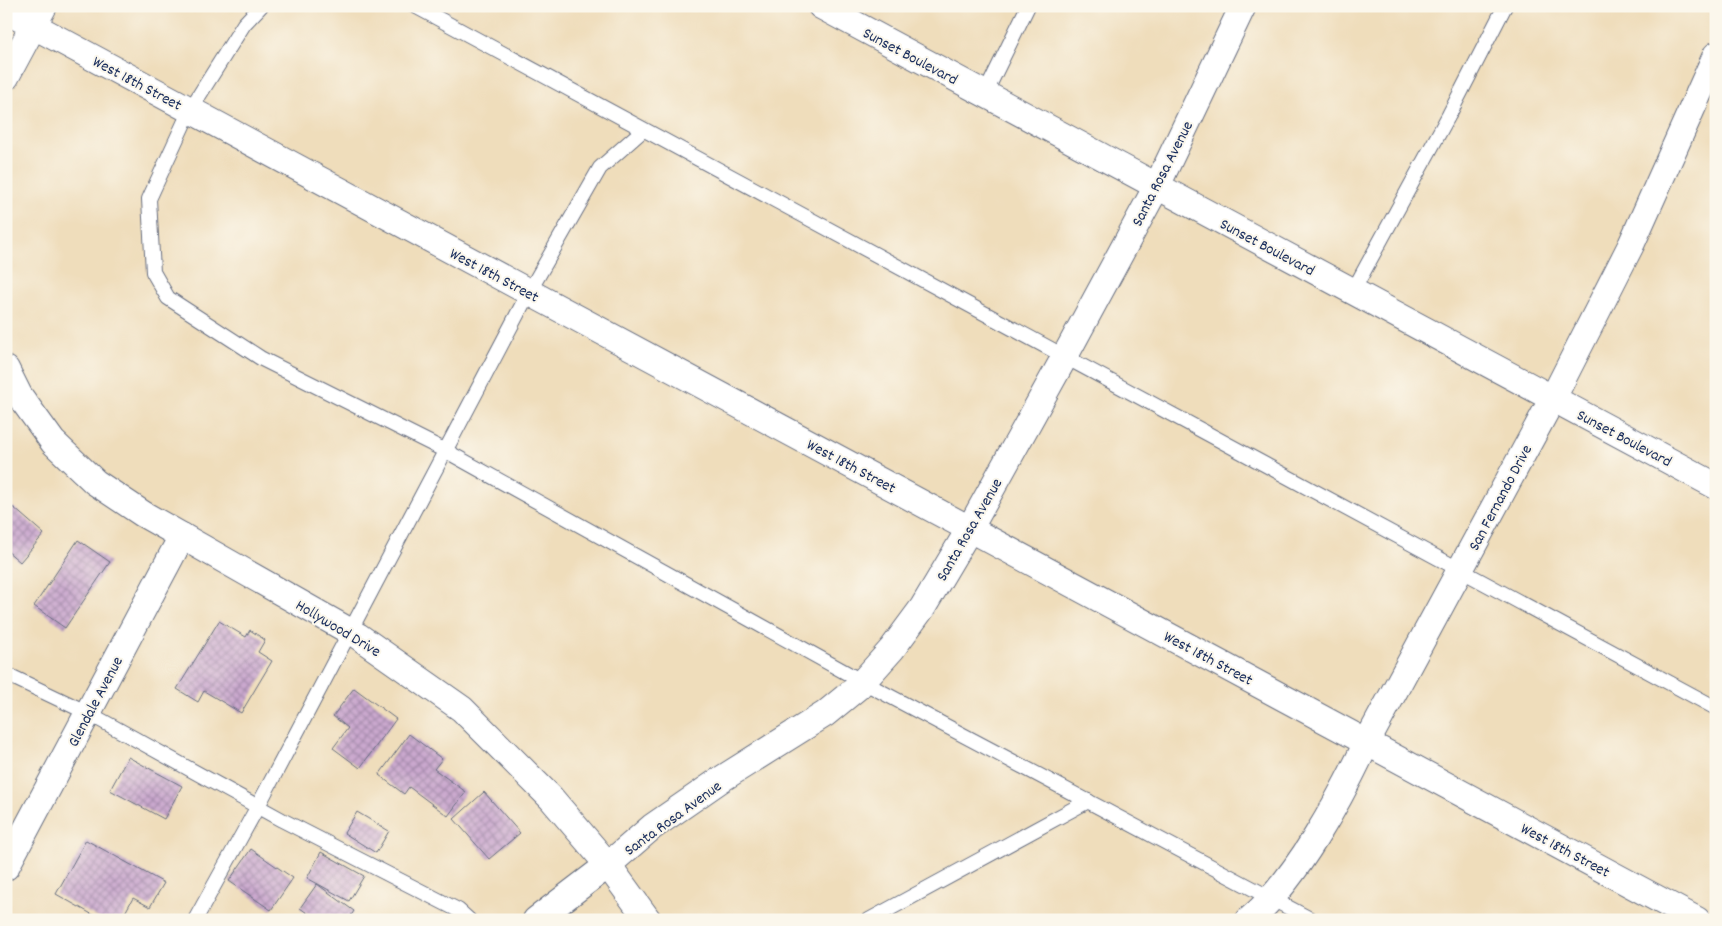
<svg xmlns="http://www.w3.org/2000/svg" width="1722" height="926" viewBox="0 0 1722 926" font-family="Dekko,sans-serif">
<defs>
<pattern id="building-cross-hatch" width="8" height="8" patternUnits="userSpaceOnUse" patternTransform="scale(1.25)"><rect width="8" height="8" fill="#caa8ce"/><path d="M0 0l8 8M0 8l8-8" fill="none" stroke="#a389aa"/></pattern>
</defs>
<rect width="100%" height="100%" fill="#fbf7ec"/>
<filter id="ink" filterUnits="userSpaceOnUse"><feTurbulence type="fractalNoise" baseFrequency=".02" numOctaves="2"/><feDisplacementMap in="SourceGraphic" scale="10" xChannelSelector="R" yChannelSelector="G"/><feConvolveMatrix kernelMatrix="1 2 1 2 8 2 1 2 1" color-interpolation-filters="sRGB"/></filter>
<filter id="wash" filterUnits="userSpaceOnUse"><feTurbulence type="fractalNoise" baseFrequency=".0096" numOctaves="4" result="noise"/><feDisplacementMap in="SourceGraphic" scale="20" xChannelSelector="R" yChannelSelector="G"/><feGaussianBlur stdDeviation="1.12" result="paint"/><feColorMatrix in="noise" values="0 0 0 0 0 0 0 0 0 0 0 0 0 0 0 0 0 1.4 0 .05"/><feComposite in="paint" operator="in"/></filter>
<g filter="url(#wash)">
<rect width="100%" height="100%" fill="#efddbb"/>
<g id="blocks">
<g fill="url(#building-cross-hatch)">
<polygon points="13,507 44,534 20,562 6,550 6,514"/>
<polygon points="78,540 110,562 65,628 34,606"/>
<polygon points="219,621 246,637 250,630 265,640 258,652 272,661 241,713 204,691 198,702 177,689"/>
<polygon points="354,688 396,719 360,768 333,748 348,728 333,716"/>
<polygon points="409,734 442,759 434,769 466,792 448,816 409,787 404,794 379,775"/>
<polygon points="128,757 182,786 164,819 110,790"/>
<polygon points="484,792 520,833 489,859 454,819"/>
<polygon points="357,812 389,831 376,853 344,833"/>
<polygon points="86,840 164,883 150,907 133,898 121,920 102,920 56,894"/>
<polygon points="251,849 293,878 271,910 229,881"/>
<polygon points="321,852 364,876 349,901 307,878"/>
<polygon points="317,884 354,911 348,920 307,920 310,915 300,908"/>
</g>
</g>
</g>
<g filter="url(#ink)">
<use href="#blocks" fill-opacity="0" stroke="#656c7f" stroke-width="1"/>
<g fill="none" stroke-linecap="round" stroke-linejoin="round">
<g stroke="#656c7f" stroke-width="16">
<g id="lane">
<polyline points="261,6 244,24 190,110 149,199 153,272 168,298 262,359 446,451 863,682 1312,920"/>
<polyline points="415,6 1716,708"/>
<polyline points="985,94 1028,6"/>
<polyline points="1353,291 1449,115 1505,6"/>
<polyline points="6,674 88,713 282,820 458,910 469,920"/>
<polyline points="195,920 258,806 529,292 600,168 643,130"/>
<polyline points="869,920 1088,801"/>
</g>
</g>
<g stroke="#656c7f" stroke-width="28">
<g id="street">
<polyline points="821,6 1716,486"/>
<polyline points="6,11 1697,920"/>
<polyline points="6,77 44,6"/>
<polyline points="6,369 19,395 53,442 95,482 143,514 358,636 462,709 551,798 608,865 648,920"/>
<polyline points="6,867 182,536"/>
<polyline points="536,920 608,865 652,827 720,780 825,714 858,687 892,649 923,607 970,528 1064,358 1157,186 1243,6"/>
<path d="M1249 920C1296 881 1341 797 1367 742L1553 398 1631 245 1716 55"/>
</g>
</g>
<use href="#lane" stroke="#fff" stroke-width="14"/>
<use href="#street" stroke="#fff" stroke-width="26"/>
</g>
</g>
<g text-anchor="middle" stroke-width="4" stroke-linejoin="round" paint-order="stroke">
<g font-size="16" fill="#1b2f5e" stroke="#fbf7ec">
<text transform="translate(911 55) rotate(28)" y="6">Sunset Boulevard</text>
<text transform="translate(138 82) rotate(28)" y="6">West 18th Street</text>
<text transform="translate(1161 173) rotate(-63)" y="6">Santa Rosa Avenue</text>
<text transform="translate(1268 246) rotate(28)" y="6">Sunset Boulevard</text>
<text transform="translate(495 274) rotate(28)" y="6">West 18th Street</text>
<text transform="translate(1625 437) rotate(28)" y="6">Sunset Boulevard</text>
<text transform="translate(852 465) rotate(28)" y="6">West 18th Street</text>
<text transform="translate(1499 497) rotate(-62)" y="6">San Fernando Drive</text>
<text transform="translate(968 529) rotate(-60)" y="6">Santa Rosa Avenue</text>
<text transform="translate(339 627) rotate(31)" y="6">Hollywood Drive</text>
<text transform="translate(1209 657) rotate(28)" y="6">West 18th Street</text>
<text transform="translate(94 701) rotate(-62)" y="6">Glendale Avenue</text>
<text transform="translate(672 817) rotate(-36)" y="6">Santa Rosa Avenue</text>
<text transform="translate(1566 849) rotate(28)" y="6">West 18th Street</text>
</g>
</g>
<rect width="1722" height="926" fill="none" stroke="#fbf7ec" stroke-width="25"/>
</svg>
